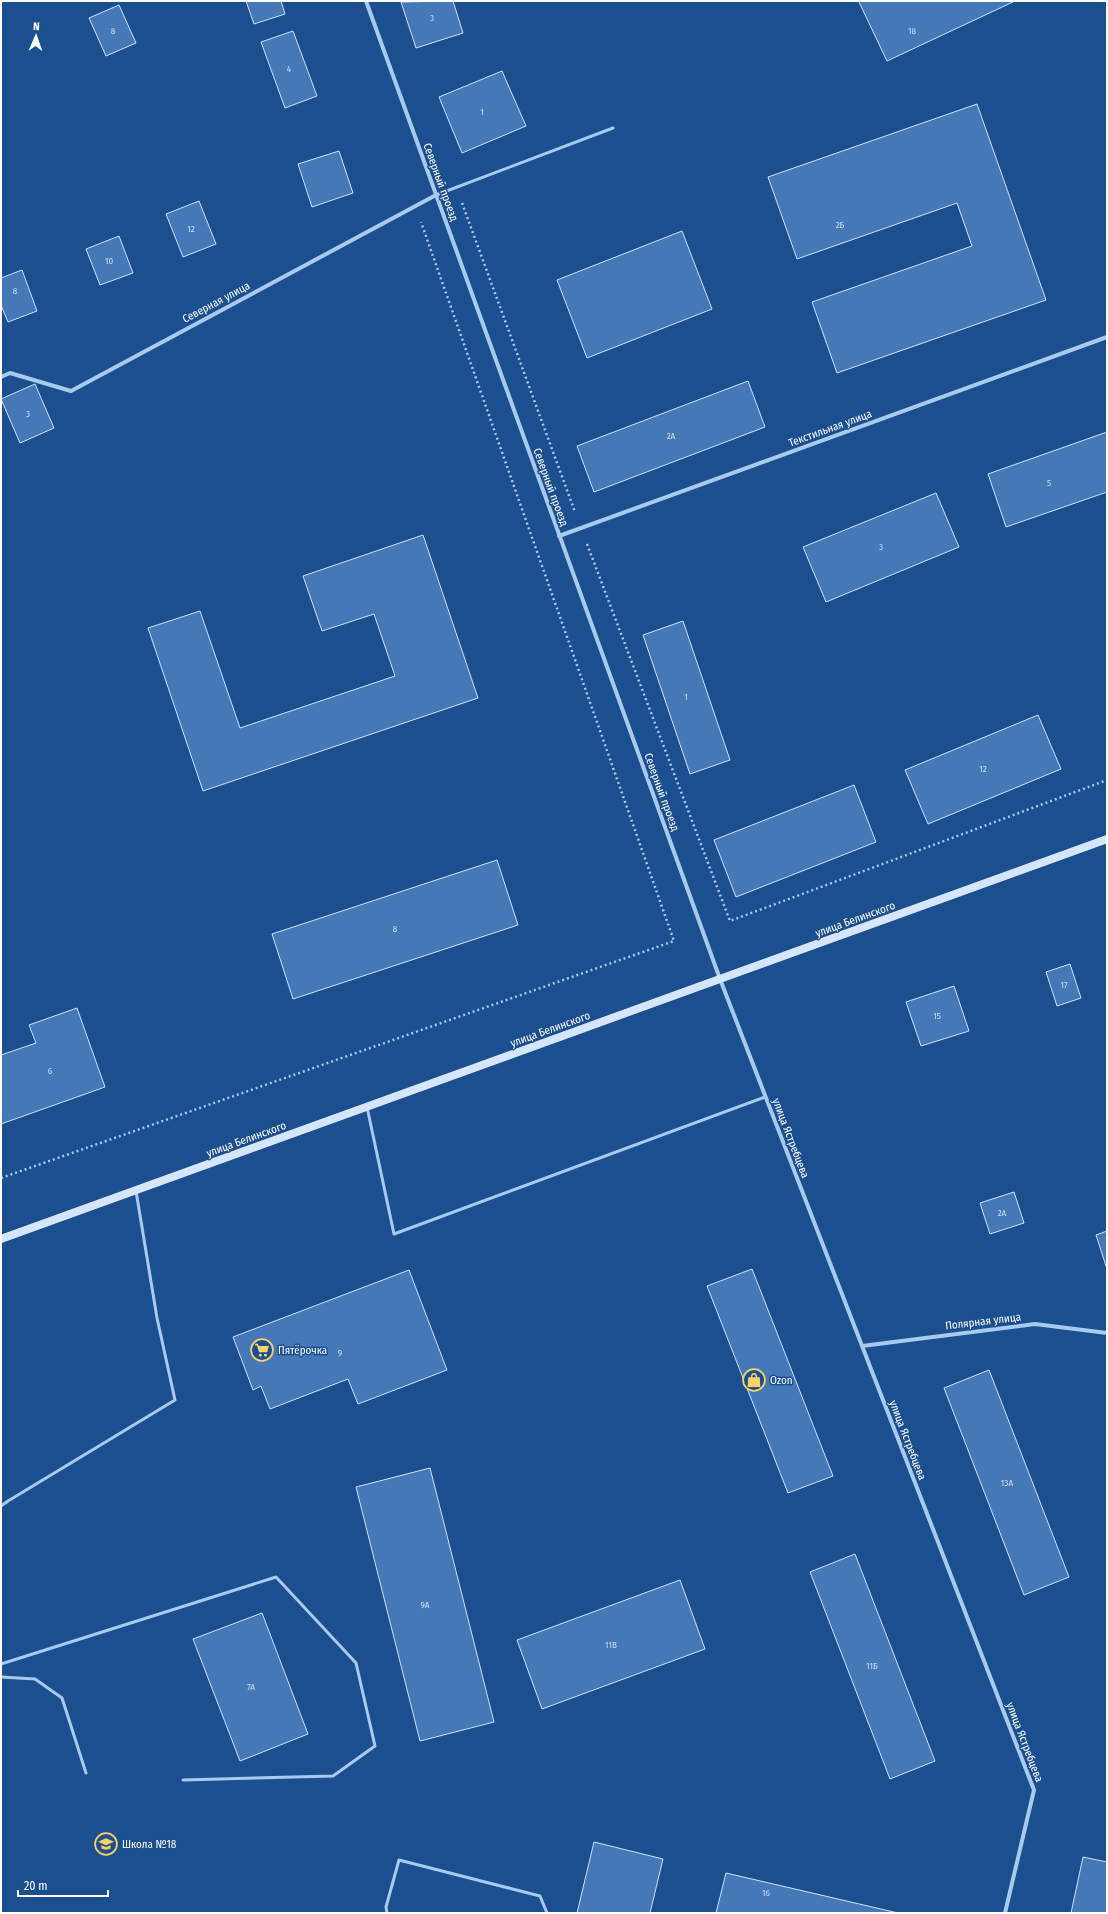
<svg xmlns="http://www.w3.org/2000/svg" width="1108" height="1914" viewBox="0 0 1108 1914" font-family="'Fira Sans Condensed',sans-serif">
<rect width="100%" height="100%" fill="#1b4f8f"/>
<g fill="#4478b7" stroke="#cfe3fa">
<polygon points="246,1 281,1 285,14 254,24"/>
<polygon points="453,1 463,33 416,48 401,2"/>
<polygon points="862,1 1015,1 887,61 859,2"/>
<polygon points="119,5 136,43 106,56 89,18"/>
<polygon points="293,31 317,96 285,108 261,42"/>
<polygon points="502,71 526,126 462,153 439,97"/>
<polygon points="977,104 1046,300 837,373 812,302 972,246 957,203 797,259 768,177"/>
<polygon points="339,151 353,193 312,207 298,164"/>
<polygon points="199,201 216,244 183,257 166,214"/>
<polygon points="682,231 712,309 587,358 557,280"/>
<polygon points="119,236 133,273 100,285 86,249"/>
<polygon points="22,270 37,311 8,322 1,305 1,278"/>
<polygon points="748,381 765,427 594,492 577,446"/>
<polygon points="35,384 54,428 20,443 1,399"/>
<polygon points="1107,432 1107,492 1006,527 988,474"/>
<polygon points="936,493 959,547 826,602 803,547"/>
<polygon points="423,535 478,698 203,791 148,628 200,611 240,728 395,676 374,614 322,631 303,576"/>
<polygon points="683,621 730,760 690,774 643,635"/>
<polygon points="1038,715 1061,769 928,824 905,770"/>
<polygon points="854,785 876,842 736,897 714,840"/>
<polygon points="497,860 518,925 293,999 272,934"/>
<polygon points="1070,964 1081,998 1057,1006 1046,972"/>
<polygon points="954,986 969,1031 921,1046 906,1002"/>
<polygon points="77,1008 105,1087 1,1124 1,1055 36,1043 29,1025"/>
<polygon points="1014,1192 1024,1223 990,1234 980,1203"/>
<polygon points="1107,1231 1107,1269 1096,1235"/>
<polygon points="752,1269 833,1476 788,1493 707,1286"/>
<polygon points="409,1270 447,1370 358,1404 348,1379 270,1409 261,1386 253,1390 233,1337"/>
<polygon points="989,1370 1069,1577 1024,1595 944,1388"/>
<polygon points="430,1468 494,1722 420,1741 356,1487"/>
<polygon points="855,1554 935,1761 890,1779 810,1572"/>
<polygon points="680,1580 705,1649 542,1709 517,1640"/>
<polygon points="262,1613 308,1734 240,1761 193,1639"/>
<polygon points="594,1842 663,1859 650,1913 577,1913"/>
<polygon points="1083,1857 1107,1862 1107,1913 1071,1913"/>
<polygon points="726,1873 898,1913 716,1913"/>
</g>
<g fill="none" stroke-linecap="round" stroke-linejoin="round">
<g stroke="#a9c9ee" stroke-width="2.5" stroke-dasharray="2 3" stroke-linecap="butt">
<polyline points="462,203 575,512"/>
<polyline points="587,544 730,921 1107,780"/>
<polyline points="1,1178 674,941 421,222"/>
</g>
<g stroke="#a9c9ee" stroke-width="3">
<polyline points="436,195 613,128"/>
<polyline points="367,1107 394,1234 765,1097"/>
<polyline points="1,1506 8,1501 175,1400 157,1318 136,1191"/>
<polyline points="1,1664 276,1577 356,1663 375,1746 333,1776 183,1780"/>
<polyline points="1,1677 35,1679 62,1698 86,1773"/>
<polyline points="387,1913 386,1907 399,1860 540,1896 547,1913"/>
</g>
<g stroke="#a9c9ee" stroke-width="4">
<polyline points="366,1 720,979 1034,1790 1005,1913"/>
<polyline points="1,377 10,373 71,391 436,195"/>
<polyline points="559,536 1107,337"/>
<polyline points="862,1346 1035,1324 1107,1333"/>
</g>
<polyline stroke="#d6e6fa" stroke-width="8" points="1,1239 1107,839"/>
</g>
<defs>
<g id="supermarket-ring" transform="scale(1.15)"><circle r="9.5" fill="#1b4f8f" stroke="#ffd166" stroke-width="1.5"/><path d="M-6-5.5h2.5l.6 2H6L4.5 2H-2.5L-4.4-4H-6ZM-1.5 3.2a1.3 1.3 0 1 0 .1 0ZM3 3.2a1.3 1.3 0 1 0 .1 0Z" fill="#ffd166"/></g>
<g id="shop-ring" transform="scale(1.15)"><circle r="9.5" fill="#1b4f8f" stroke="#ffd166" stroke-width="1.5"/><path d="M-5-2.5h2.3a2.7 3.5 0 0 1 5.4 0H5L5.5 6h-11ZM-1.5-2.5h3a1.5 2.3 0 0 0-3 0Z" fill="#ffd166"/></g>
<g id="school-ring" transform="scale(1.15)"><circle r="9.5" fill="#1b4f8f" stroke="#ffd166" stroke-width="1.5"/><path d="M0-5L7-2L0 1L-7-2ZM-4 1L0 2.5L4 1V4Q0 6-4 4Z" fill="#ffd166"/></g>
</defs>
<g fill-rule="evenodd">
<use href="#supermarket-ring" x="262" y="1350"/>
<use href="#shop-ring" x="754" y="1380"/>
<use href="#school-ring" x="106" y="1844"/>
</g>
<g text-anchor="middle" stroke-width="3" stroke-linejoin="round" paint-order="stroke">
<g font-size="9" fill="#d0dded">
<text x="432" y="21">3</text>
<text x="113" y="34">8</text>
<text x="912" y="34">18</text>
<text x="289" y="72">4</text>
<text x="482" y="115">1</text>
<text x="840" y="228">2Б</text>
<text x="191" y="232">12</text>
<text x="109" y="264">10</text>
<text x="15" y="294">8</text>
<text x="28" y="417">3</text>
<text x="671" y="439">2А</text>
<text x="1049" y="486">5</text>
<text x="881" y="550">3</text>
<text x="686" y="700">1</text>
<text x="983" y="772">12</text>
<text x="395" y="932">8</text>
<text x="1064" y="988">17</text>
<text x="937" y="1019">15</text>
<text x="50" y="1074">6</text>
<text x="1002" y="1216">2А</text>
<text x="340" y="1356">9</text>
<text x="1007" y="1486">13А</text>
<text x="425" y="1608">9А</text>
<text x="611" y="1648">11В</text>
<text x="872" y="1669">11Б</text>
<text x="251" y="1690">7А</text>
<text x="766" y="1896">16</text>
</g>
<g font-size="11" fill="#fff" stroke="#1b4f8f">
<text transform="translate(441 182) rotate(70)" y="4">Северный проезд</text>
<text transform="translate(216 302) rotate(-28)" y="4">Северная улица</text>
<text transform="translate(830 428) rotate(-20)" y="4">Текстильная улица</text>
<text transform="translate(551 487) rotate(70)" y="4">Северный проезд</text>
<text transform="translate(662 792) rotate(70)" y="4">Северный проезд</text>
<text transform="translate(855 919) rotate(-20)" y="4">улица Белинского</text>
<text transform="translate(550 1029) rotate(-20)" y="4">улица Белинского</text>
<text transform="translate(791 1138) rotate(69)" y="4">улица Ястребцева</text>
<text transform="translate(246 1139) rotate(-20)" y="4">улица Белинского</text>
<text transform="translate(983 1321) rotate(-7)" y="4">Полярная улица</text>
<text transform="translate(908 1440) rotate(69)" y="4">улица Ястребцева</text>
<text transform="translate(1025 1742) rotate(69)" y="4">улица Ястребцева</text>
</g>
<g font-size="11" fill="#fff" stroke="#1b4f8f" text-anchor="start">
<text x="278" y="1354">Пятёрочка</text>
<text x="770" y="1384">Ozon</text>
<text x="122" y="1848">Школа №18</text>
</g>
</g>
<rect width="1108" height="1914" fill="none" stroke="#ffffff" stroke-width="4"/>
<g transform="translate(36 36) rotate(2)" stroke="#1b4f8f" stroke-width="3" paint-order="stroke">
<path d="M0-3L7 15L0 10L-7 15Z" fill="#ffffff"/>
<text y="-6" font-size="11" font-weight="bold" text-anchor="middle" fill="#ffffff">N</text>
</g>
<path d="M18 1890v6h90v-6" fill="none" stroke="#ffffff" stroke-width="2"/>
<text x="24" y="1890" font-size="12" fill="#ffffff" stroke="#1b4f8f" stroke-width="3" paint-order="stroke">20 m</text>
</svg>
